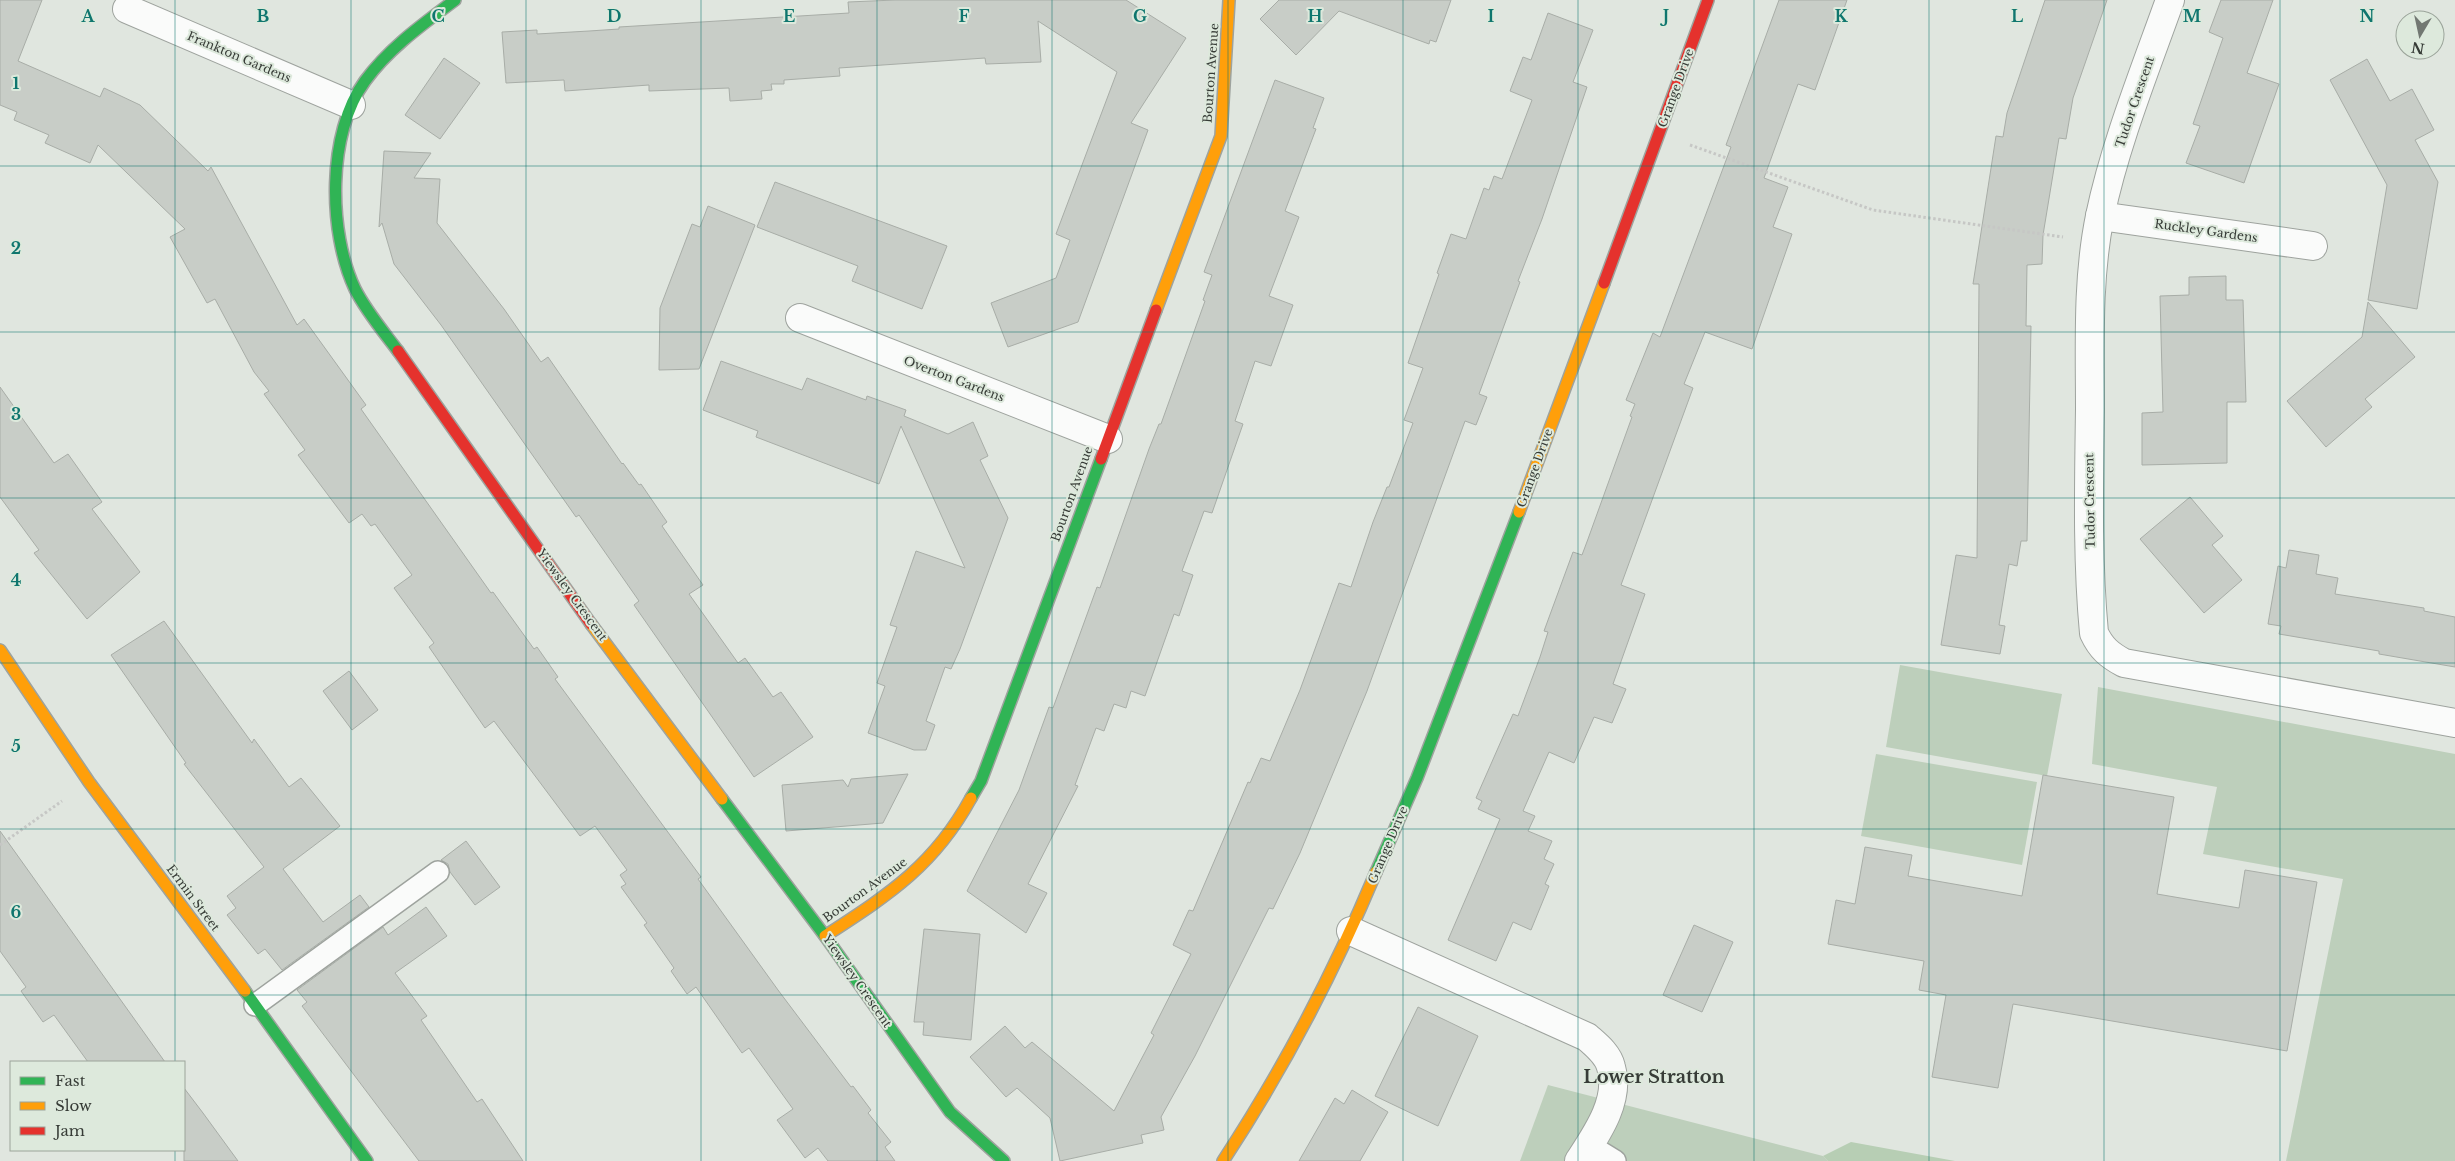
<svg xmlns="http://www.w3.org/2000/svg" width="2455" height="1161" viewBox="0 0 2455 1161" font-family="'Libre Baskerville',serif">
<rect width="100%" height="100%" fill="#e0e6df"/>
<g fill="#bdcfbb">
<polygon points="1900,665 2062,694 2047,776 1886,747"/>
<polygon points="2098,687 2455,754 2455,1161 2286,1161 2343,879 2203,854 2217,787 2092,764"/>
<polygon points="1876,754 2037,782 2022,865 1861,836"/>
<polygon points="1548,1085 1823,1156 1828,1161 1520,1161"/>
</g>
<polygon fill="#b7ceb4" points="1851,1142 1955,1161 1828,1161 1823,1156"/>
<g fill="#c8cdc7" stroke="#a8ada7">
<polygon points="0,0 42,0 18,61 100,97 104,88 140,105 208,171 211,167 297,325 304,319 366,405 361,409 491,593 493,592 534,649 537,647 558,677 555,679 701,877 698,879 778,990 851,1087 853,1086 871,1110 868,1113 891,1142 885,1147 895,1161 828,1161 818,1148 805,1158 777,1120 793,1109 749,1048 742,1053 696,987 687,994 671,971 674,968 644,925 647,923 621,887 626,884 620,875 627,870 595,826 580,836 494,721 485,728 429,647 434,643 394,588 412,575 375,524 371,526 362,514 349,523 298,455 305,450 264,394 269,391 254,372 215,299 207,303 170,237 185,229 98,145 90,163 45,143 49,135 14,120 17,112 0,105"/>
<polygon points="895,0 1126,0 1186,38 1131,123 1148,130 1078,322 1008,347 991,303 1056,278 1070,240 1056,234 1117,72 1038,21 1041,62 986,64 985,58 839,68 840,76 784,80 784,84 771,84 772,90 761,91 762,99 730,101 729,88 649,91 649,85 565,91 564,80 506,83 502,32 537,30 537,34 589,31 619,29 619,27 849,13 848,2"/>
<polygon points="1279,0 1451,0 1436,42 1430,40 1429,44 1339,11 1296,55 1260,19"/>
<polygon points="1779,0 1847,0 1815,90 1798,84 1764,178 1788,187 1773,227 1792,234 1752,349 1705,332 1684,384 1693,388 1621,585 1645,594 1613,684 1626,689 1612,723 1594,717 1574,763 1549,752 1523,811 1535,816 1528,831 1552,841 1544,859 1554,864 1545,884 1549,886 1531,930 1513,922 1496,961 1448,940 1500,819 1478,809 1482,801 1476,798 1513,714 1518,716 1540,657 1548,632 1544,631 1573,552 1582,555 1588,539 1632,417 1630,416 1635,404 1626,400 1653,333 1660,337 1731,147 1726,145"/>
<polygon points="2045,0 2107,0 2073,98 2066,139 2059,138 2043,235 2042,264 2027,265 2026,326 2031,326 2027,541 2021,541 2017,566 2009,564 1999,625 2005,626 2000,654 1941,645 1956,555 1977,558 1979,284 1973,284 1996,136 2003,137 2007,113"/>
<polygon points="2221,0 2273,0 2247,73 2279,84 2244,183 2186,163 2200,126 2193,124 2223,38 2209,32"/>
<polygon points="1548,13 1593,30 1573,82 1587,87 1542,219 1518,281 1520,282 1479,394 1487,397 1476,425 1465,421 1367,691 1300,853 1273,909 1269,908 1195,1056 1161,1117 1164,1130 1141,1135 1143,1143 1060,1161 1050,1118 1017,1088 1006,1097 970,1057 1005,1026 1025,1048 1032,1042 1114,1111 1154,1035 1151,1033 1191,954 1173,945 1189,910 1193,911 1248,782 1250,783 1261,758 1270,761 1300,690 1339,583 1351,587 1373,522 1387,487 1389,487 1413,423 1404,420 1423,368 1408,363 1439,274 1437,273 1451,234 1466,239 1484,188 1489,190 1494,176 1502,179 1532,100 1510,91 1523,57 1531,60"/>
<polygon points="444,58 480,83 440,139 405,115"/>
<polygon points="2367,59 2390,101 2412,89 2434,130 2415,140 2438,182 2417,309 2368,300 2387,185 2330,80"/>
<polygon points="1275,80 1324,98 1313,128 1316,129 1285,211 1299,217 1269,296 1293,305 1271,366 1255,361 1235,421 1243,424 1212,513 1204,511 1182,571 1193,575 1179,616 1174,614 1145,696 1131,691 1126,708 1114,704 1104,731 1096,728 1075,785 1078,786 1028,884 1047,893 1026,933 967,891 1019,790 1049,707 1053,708 1097,587 1100,588 1149,449 1159,424 1161,424 1205,301 1203,300 1212,275 1204,272"/>
<polygon points="384,151 431,153 414,178 440,179 437,223 504,309 541,362 548,357 622,464 623,463 639,485 641,484 667,522 662,526 703,585 689,594 738,663 745,658 773,697 781,692 813,737 754,777 634,605 639,601 579,515 576,517 441,325 394,264 382,223 379,227"/>
<polygon points="775,182 947,246 922,309 852,281 858,266 757,227"/>
<polygon points="708,206 755,225 699,369 659,370 660,308 692,224 700,227"/>
<polygon points="2226,276 2226,300 2243,300 2246,402 2227,402 2227,463 2142,465 2142,413 2163,412 2160,296 2189,295 2189,277"/>
<polygon points="2368,302 2415,357 2365,399 2372,407 2326,447 2287,401 2362,337"/>
<polygon points="721,361 802,390 807,378 866,400 867,396 906,410 904,416 948,434 973,422 988,456 980,460 1008,518 960,649 951,669 945,667 926,721 935,725 926,750 914,750 868,733 885,686 877,683 897,627 890,625 916,551 965,568 901,426 879,484 756,437 758,431 703,410"/>
<polygon points="0,387 54,463 68,454 102,502 92,509 140,572 87,619 34,553 39,550 0,497"/>
<polygon points="2190,497 2223,536 2212,545 2242,580 2204,613 2140,539"/>
<polygon points="2289,550 2319,555 2316,574 2338,578 2335,594 2424,608 2424,611 2455,617 2455,667 2379,654 2379,651 2279,634 2281,626 2268,624 2278,566 2286,568"/>
<polygon points="164,621 252,743 254,739 289,787 301,778 340,826 283,869 323,922 360,895 369,907 282,970 265,949 258,954 227,915 236,908 227,896 264,867 184,764 186,763 111,655"/>
<polygon points="349,671 378,710 352,730 323,691"/>
<polygon points="908,774 883,823 786,831 782,785 843,780 848,787 851,779"/>
<polygon points="2043,775 2174,797 2157,894 2239,908 2245,870 2317,882 2287,1051 2013,1004 1998,1088 1932,1077 1946,995 1919,990 1924,961 1828,944 1836,900 1855,904 1865,847 1912,855 1908,876 2022,896"/>
<polygon points="0,831 165,1062 88,1062 54,1015 43,1022 21,991 26,987 0,951"/>
<polygon points="466,841 500,887 475,905 450,872 448,864 441,860"/>
<polygon points="426,907 447,936 395,973 427,1016 421,1020 477,1102 482,1099 523,1161 419,1161 302,1006 307,1002 297,990 383,927 388,935"/>
<polygon points="1694,925 1733,942 1702,1012 1663,995"/>
<polygon points="924,929 980,934 971,1040 923,1035 924,1022 914,1022"/>
<polygon points="1418,1007 1478,1036 1438,1126 1375,1096"/>
<polygon points="184,1088 203,1113 238,1161 184,1161"/>
<polygon points="1352,1090 1388,1112 1360,1161 1299,1161 1335,1098 1344,1104"/>
</g>
<g fill="none" stroke-linecap="round" stroke-linejoin="round">
<g stroke="#9ea39e" stroke-width="24">
<g id="lane">
<polyline points="255,1005 438,872"/>
<polyline points="1589,1145 1615,1161"/>
</g>
</g>
<g stroke="#9ea39e" stroke-width="30">
<g id="street">
<path d="M2170 0C2145 70 2115 144 2100 216 2087 279 2090 346 2090 409 2089 483 2087 559 2094 633 2101 648 2109 655 2124 663L2455 723"/>
<polyline points="127,9 351,105"/>
<polyline points="2100,216 2313,246"/>
<polyline points="800,318 1108,439"/>
<path d="M1351 931 1587 1037C1596 1045 1608 1054 1611 1067 1621 1100 1596 1135 1579 1161"/>
</g>
</g>
<g stroke="#9ea39e" stroke-width="14">
<g id="fast">
<path d="M398 351C383 331 366 311 355 289 328 232 327 133 365 81 389 48 423 24 455 0"/>
<polyline points="971,798 981,781 1101,459"/>
<polyline points="722,799 825,936 950,1112 1004,1161"/>
<polyline points="1376,872 1417,778 1519,512"/>
<polyline points="245,991 367,1161"/>
</g>
</g>
<g stroke="#9ea39e" stroke-width="14">
<g id="slow">
<polyline points="1156,310 1221,136 1229,0"/>
<polyline points="1519,512 1604,283"/>
<polyline points="591,624 722,799"/>
<polyline points="0,650 89,782 245,991"/>
<path d="M825 936C888 895 934 866 971 798"/>
<path d="M1223 1161C1283 1070 1334 972 1376 872"/>
</g>
</g>
<g stroke="#9ea39e" stroke-width="14">
<g id="jam">
<polyline points="1604,283 1708,0"/>
<polyline points="398,351 591,624"/>
<polyline points="1101,459 1156,310"/>
</g>
</g>
<g stroke="#c6c7c5" stroke-width="3" stroke-dasharray="2.5 2.5" stroke-linecap="butt">
<polyline points="1690,145 1873,210 2063,237"/>
<polyline points="0,845 62,801"/>
</g>
<use href="#lane" stroke="#fafbfa" stroke-width="21"/>
<use href="#street" stroke="#fafbfa" stroke-width="28"/>
<use href="#fast" stroke="#30b455" stroke-width="11"/>
<use href="#slow" stroke="#ff9f0a" stroke-width="11"/>
<use href="#jam" stroke="#e5322d" stroke-width="11"/>
</g>
<path fill="none" stroke="#0f766e" stroke-width="1" stroke-opacity="0.55" d="M175 0V1062M351 0V1161M526 0V1161M701 0V1161M877 0V1161M1052 0V1161M1228 0V1161M1403 0V1161M1578 0V1161M1754 0V1161M1929 0V1161M2104 0V1161M2280 0V1161M0 166H2455M0 332H2455M0 498H2455M0 663H2455M0 829H2455M0 995H2455M175 1150V1161"/>
<g text-anchor="middle" stroke-width="4" stroke-linejoin="round" paint-order="stroke">
<g font-size="12" fill="#373c37" stroke="#dde9dc">
<text transform="translate(239 57) rotate(23)" y="4">Frankton Gardens</text>
<text transform="translate(1211 73) rotate(-86)" y="4">Bourton Avenue</text>
<text transform="translate(1676 88) rotate(-70)" y="4">Grange Drive</text>
<text transform="translate(2135 102) rotate(-71)" y="4">Tudor Crescent</text>
<text transform="translate(2206 231) rotate(8)" y="4">Ruckley Gardens</text>
<text transform="translate(954 379) rotate(21)" y="4">Overton Gardens</text>
<text transform="translate(1535 468) rotate(-70)" y="4">Grange Drive</text>
<text transform="translate(1072 494) rotate(-70)" y="4">Bourton Avenue</text>
<text transform="translate(2090 501) rotate(-91)" y="4">Tudor Crescent</text>
<text transform="translate(572 595) rotate(54)" y="4">Yiewsley Crescent</text>
<text transform="translate(1388 845) rotate(-67)" y="4">Grange Drive</text>
<text transform="translate(865 890) rotate(-36)" y="4">Bourton Avenue</text>
<text transform="translate(193 898) rotate(53)" y="4">Ermin Street</text>
<text transform="translate(857 981) rotate(55)" y="4">Yiewsley Crescent</text>
</g>
<g font-size="18" font-weight="bold" fill="#373c37" stroke="#dde9dc">
<text x="1654" y="1083">Lower Stratton</text>
</g>
</g>
<g font-size="16" text-anchor="middle" font-weight="bold" fill="#0f766e" stroke="#dde9dc" stroke-width="4" stroke-linejoin="round" paint-order="stroke">
<text x="88" y="22">A</text>
<text x="263" y="22">B</text>
<text x="438" y="22">C</text>
<text x="614" y="22">D</text>
<text x="789" y="22">E</text>
<text x="964" y="22">F</text>
<text x="1140" y="22">G</text>
<text x="1315" y="22">H</text>
<text x="1491" y="22">I</text>
<text x="1666" y="22">J</text>
<text x="1841" y="22">K</text>
<text x="2017" y="22">L</text>
<text x="2192" y="22">M</text>
<text x="2367" y="22">N</text>
<text x="16" y="89">1</text>
<text x="16" y="254">2</text>
<text x="16" y="420">3</text>
<text x="16" y="586">4</text>
<text x="16" y="752">5</text>
<text x="16" y="918">6</text>
</g>
<rect x="10" y="1061" width="175" height="90" fill="#dde9dc" stroke="#9ba49a"/>
<rect x="20" y="1077" width="25" height="8" fill="#30b455" stroke="#9ba49a"/>
<text x="55" y="1086" font-size="15" fill="#373c37">Fast</text>
<rect x="20" y="1102" width="25" height="8" fill="#ff9f0a" stroke="#9ba49a"/>
<text x="55" y="1111" font-size="15" fill="#373c37">Slow</text>
<rect x="20" y="1127" width="25" height="8" fill="#e5322d" stroke="#9ba49a"/>
<text x="55" y="1136" font-size="15" fill="#373c37">Jam</text>
<g transform="translate(2420 35) rotate(189)"><circle r="24" fill="#dde9dc" stroke="#9ba49a"/>
<path d="M0-4L9 19L0 12L-9 19Z" fill="#727872"/>
<text y="-8" font-size="14" font-weight="bold" text-anchor="middle" fill="#373c37">N</text>
</g>
</svg>
